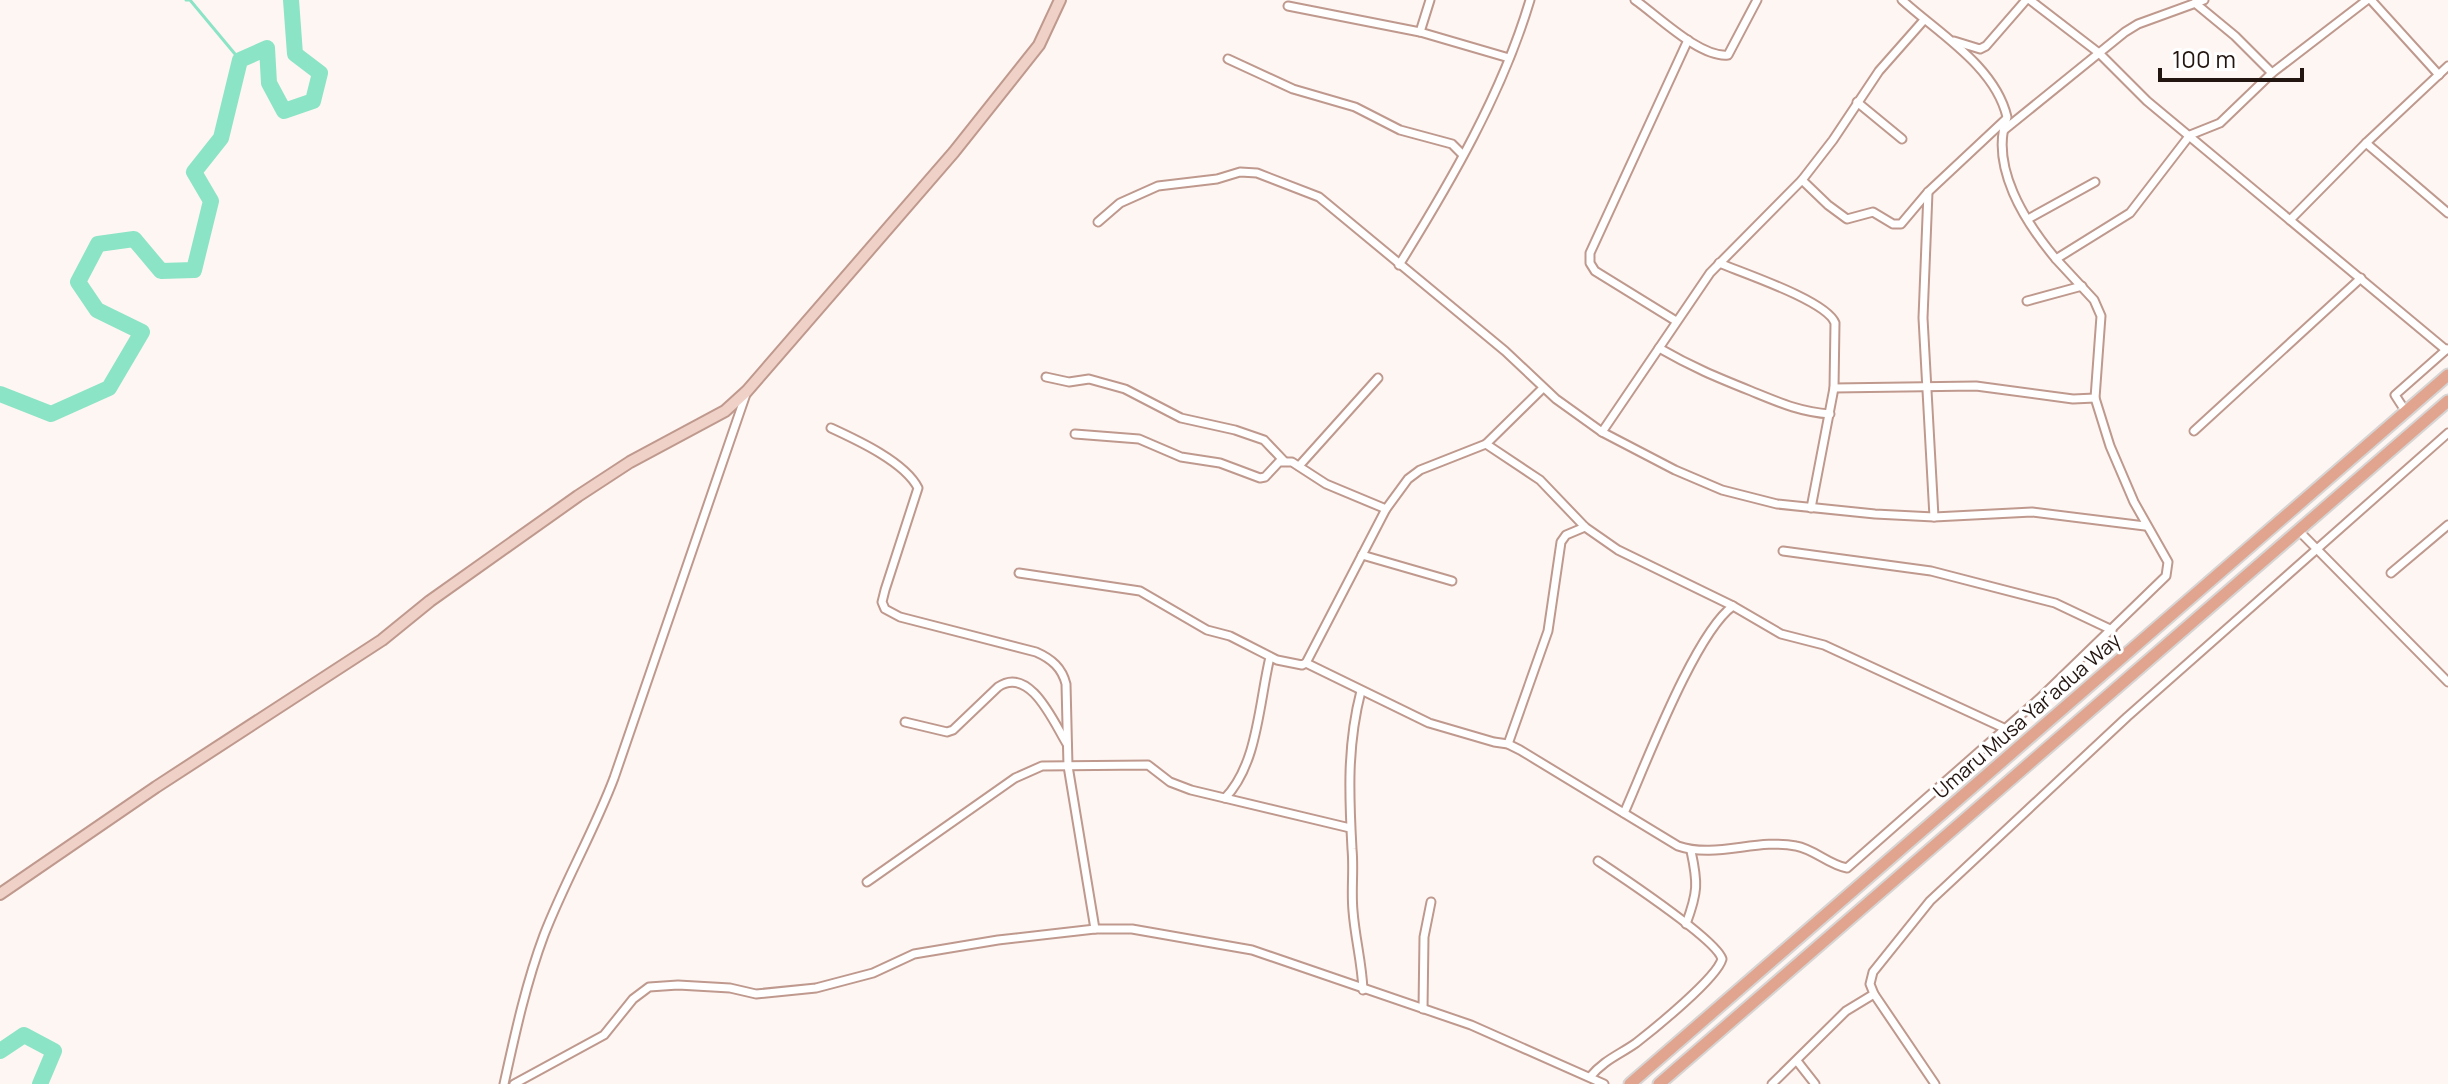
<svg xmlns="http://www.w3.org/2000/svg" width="2448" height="1084" viewBox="0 0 2448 1084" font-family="Manrope,sans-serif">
<rect width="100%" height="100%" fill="#fef6f3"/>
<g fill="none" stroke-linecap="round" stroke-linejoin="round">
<polyline stroke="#8be4c6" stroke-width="3" points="186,0 190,0 240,60"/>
<g stroke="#8be4c6" stroke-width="16">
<polyline points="0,394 51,414 109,388 142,332 97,310 78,282 98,244 134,239 161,271 194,270 211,201 194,172 221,138 240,60 267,48 269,83 284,111 313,101 320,73 295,54 291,0"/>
<polyline points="0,1051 24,1035 54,1051 40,1084"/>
</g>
<g stroke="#bf998d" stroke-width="11">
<g id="street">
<path d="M1635 0C1658 16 1700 58 1728 55L1757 0"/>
<path d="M1902 0C1938 33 1995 66 2007 117 1989 166 2025 222 2056 259L2130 213 2190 135 2220 123 2272 73 2367 0"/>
<polyline points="2030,0 2099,53 2147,101 2446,350"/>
<polyline points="2371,0 2439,75"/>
<polyline points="2195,3 2235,36 2272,73"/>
<polyline points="1288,6 1420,32 1509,58"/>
<polyline points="1420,32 1430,0"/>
<polyline points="1954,41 1980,49 1986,46 2026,0"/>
<polyline points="1228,59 1293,89 1355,107 1400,130 1452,144 1463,155"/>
<polyline points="1857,102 1902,139"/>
<polyline points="2004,130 2125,32 2138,24 2204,0"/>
<polyline points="2366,143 2448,213"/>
<polyline points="1802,180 1828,205 1847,219 1873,212 1893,224 1901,224 1928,192 2006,119"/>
<polyline points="1928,192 1923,318 1934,517"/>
<polyline points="2028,219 2095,182"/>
<polyline points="2290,220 2366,143 2448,66"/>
<polyline points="1098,222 1120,203 1158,186 1217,179 1240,172 1257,173 1319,197 1505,351 1556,399 1602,432 1675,470 1722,490 1777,504 1875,514 1934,517 2032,512 2145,526"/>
<path d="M1719 263C1743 273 1827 301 1835 323L1834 388 1811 508"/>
<path d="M1399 265C1450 183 1502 94 1530 0"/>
<polyline points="2027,301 2082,286"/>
<polyline points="1676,321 1595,271 1590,263 1590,253 1688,40"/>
<path d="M1659 348C1692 367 1716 377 1751 391 1778 402 1800 412 1830 414"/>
<polyline points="1046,377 1069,382 1089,379 1125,389 1181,418 1235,430 1264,440 1284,461"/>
<polyline points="1834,388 1976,386 2073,399 2095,398"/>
<polyline points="2406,412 2395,395 2447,349"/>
<path d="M831 428C857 440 905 462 918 488L885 590 882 602 885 609 900 617 1036 652C1052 659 1062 668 1066 684L1068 766 1095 929"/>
<polyline points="2194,431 2361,278"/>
<polyline points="1602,432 1710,273 1802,180 1833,140 1879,71 1924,20"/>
<polyline points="1075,434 1139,439 1181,457 1220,463 1260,478 1265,477 1279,462 1292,462 1326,484 1386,509 1408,479 1420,470 1486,444 1543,388"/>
<polyline points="1486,444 1540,480 1585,527 1618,550 1733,606 1781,634 1824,645 2006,729"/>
<polyline points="1299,466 1378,378"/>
<polyline points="2299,531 2448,682"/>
<polyline points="1783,551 1931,571 2055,603 2112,630"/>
<polyline points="1362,555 1452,581"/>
<polyline points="1019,573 1140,591 1207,630 1230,636 1277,660 1302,665 1306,663 1386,509"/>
<polyline points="2391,573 2448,525"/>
<path d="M1306 663 1429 723 1494 742 1508 744 1520 750 1678 846C1716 859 1757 838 1796 846 1814 849 1829 865 1847 868L2039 699 2166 576 2168 562 2134 502 2110 446 2095 398 2101 316 2094 300 2056 259"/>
<path d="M1361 691C1347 745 1349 794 1352 849 1354 870 1351 890 1353 911 1355 938 1362 963 1363 990"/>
<path d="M905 722 947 732 953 730 998 687C1030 665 1054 723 1067 744"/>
<polyline points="1508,744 1548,631 1561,542 1566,535 1585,527"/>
<path d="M1225 798C1258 764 1259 702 1270 657"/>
<path d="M1624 813C1645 766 1695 633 1733 606"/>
<polyline points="867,882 1015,778 1042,766 1148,765 1170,782 1191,790 1350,828"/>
<path d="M1686 924C1698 892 1698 883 1691 851"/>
<polyline points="1423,1009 1424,937 1431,902"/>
<polyline points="1797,1061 1815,1084"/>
<path d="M1590 1077C1604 1060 1619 1055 1636 1043 1654 1029 1717 978 1722 959 1717 940 1619 875 1598 861"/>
<path d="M504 1084C515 1034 526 983 544 935 565 881 594 831 614 778L746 394"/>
<polyline points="514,1084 604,1035 633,999 649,987 678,985 730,988 756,994 816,988 873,973 914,954 998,940 1095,929 1132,929 1252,950 1471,1025 1604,1084"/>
<polyline points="1772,1084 1846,1011 1874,994"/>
<polyline points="1935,1084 1874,994 1870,984 1873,972 1930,901 2127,717 2448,433"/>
</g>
</g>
<g stroke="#bf998d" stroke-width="14">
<polyline id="secondary" points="0,894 156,787 382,640 430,601 578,496 630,462 725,411 747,391 954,152 1039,45 1060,0"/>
</g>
<g stroke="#d7d5d4" stroke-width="15">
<g id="primary">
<polyline points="1630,1084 2448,375"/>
<polyline points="1659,1084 2448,401"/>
</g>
</g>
<use href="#street" stroke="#fff" stroke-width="7"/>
<use href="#secondary" stroke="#f0d1c7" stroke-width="10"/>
<use href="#primary" stroke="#e0a48f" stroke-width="11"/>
</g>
<g text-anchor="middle" stroke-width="6" stroke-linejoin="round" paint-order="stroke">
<g font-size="20" fill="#231510" stroke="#fff">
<text transform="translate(2027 716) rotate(-41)" y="7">Umaru Musa Yar'adua Way</text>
</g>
</g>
<path d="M2160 68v12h142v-12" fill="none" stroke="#231510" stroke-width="4"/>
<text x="2172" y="68" font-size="24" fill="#231510" stroke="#ffffff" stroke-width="6" paint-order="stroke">100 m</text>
</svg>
